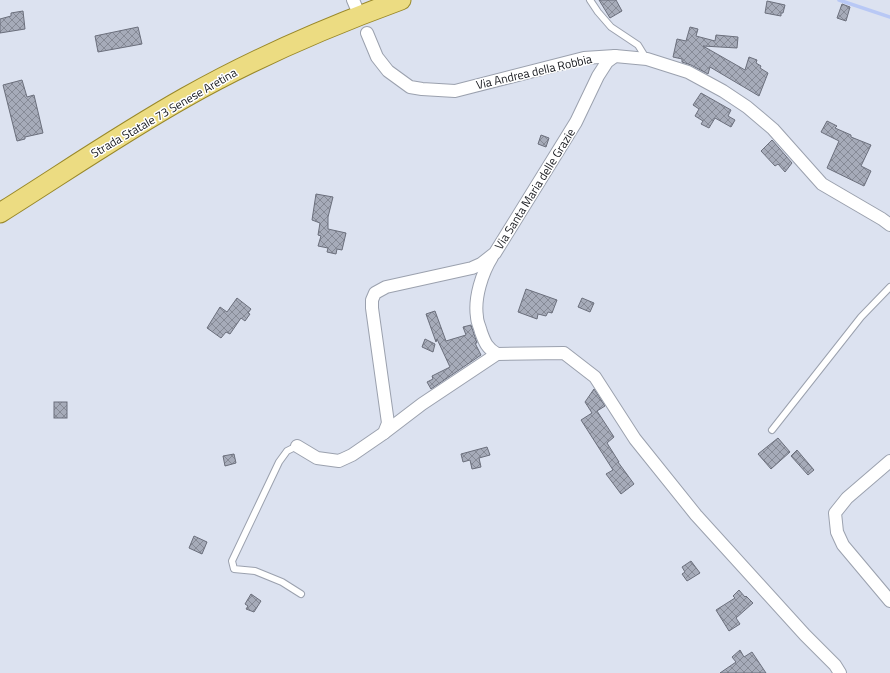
<svg xmlns="http://www.w3.org/2000/svg" width="890" height="673" viewBox="0 0 890 673" font-family="'Titillium Web',sans-serif">
<defs>
<pattern id="building-cross-hatch" width="8" height="8" patternUnits="userSpaceOnUse"><rect width="8" height="8" fill="#a6abb9"/><path d="M0 0l8 8M0 8l8-8" fill="none" stroke="#868a96"/></pattern>
</defs>
<rect width="100%" height="100%" fill="#dce2f0"/>
<g fill="none" stroke-linecap="round" stroke-linejoin="round">
<polyline stroke="#b8c8f5" stroke-width="3.5" points="839,0 890,17"/>
</g>
<g fill="url(#building-cross-hatch)" stroke="#6b6f7c">
<polygon points="599,0 616,0 622,11 610,18"/>
<polygon points="767,1 785,5 783,13 781,13 781,16 765,13"/>
<polygon points="842,4 850,7 846,21 837,18"/>
<polygon points="23,11 25,29 0,33 0,19 11,16 11,13"/>
<polygon points="138,27 142,44 98,52 95,36"/>
<polygon points="690,27 698,29 696,36 715,41 716,35 738,37 737,48 703,46 745,70 749,57 757,60 756,63 761,66 760,68 768,73 759,96 710,67 708,74 691,65 682,62 682,59 673,57 677,39 686,41"/>
<polygon points="22,80 27,97 34,95 43,133 25,137 25,139 17,141 3,85"/>
<polygon points="701,93 731,110 728,116 735,120 731,127 715,118 709,128 701,124 703,121 695,116 699,109 693,105"/>
<polygon points="827,121 837,126 835,128 851,135 851,137 871,145 861,166 871,171 864,186 827,168 839,141 821,132"/>
<polygon points="541,135 549,138 546,147 538,144"/>
<polygon points="772,140 792,163 785,172 778,164 775,166 761,151"/>
<polygon points="316,194 333,197 328,217 328,229 346,233 342,250 337,249 336,254 327,252 328,248 318,246 321,236 318,235 320,223 312,220"/>
<polygon points="526,289 557,300 552,313 548,312 546,316 538,314 537,319 518,312"/>
<polygon points="237,298 251,309 248,313 250,314 245,321 241,318 230,334 226,332 221,338 207,328 220,307 227,312"/>
<polygon points="582,298 594,303 590,312 578,307"/>
<polygon points="435,311 446,341 466,335 463,327 471,325 477,343 475,343 481,355 431,389 427,382 433,379 432,376 450,367 437,339 436,342 426,314"/>
<polygon points="425,339 435,344 433,352 422,347"/>
<polygon points="594,389 605,406 597,411 614,437 607,443 619,462 618,462 634,484 621,494 606,474 613,470 581,420 592,413 585,402"/>
<rect x="54" y="402" width="13" height="16"/>
<polygon points="778,438 790,452 771,469 758,454"/>
<polygon points="487,447 490,455 479,458 481,467 472,469 470,460 463,462 461,454"/>
<polygon points="797,450 814,470 808,475 791,456"/>
<polygon points="234,454 236,463 225,466 223,456"/>
<polygon points="194,536 207,542 202,554 189,548"/>
<polygon points="691,561 700,573 687,581 682,574 685,572 682,567"/>
<polygon points="739,590 745,597 746,596 753,603 736,618 740,624 729,631 716,610 735,598 733,596"/>
<polygon points="251,594 261,601 254,612 246,609 248,606 245,604"/>
<polygon points="740,650 744,657 752,652 766,673 720,673 736,662 732,657"/>
</g>
<g fill="none" stroke-linecap="round" stroke-linejoin="round">
<g stroke="#9ba1ae" stroke-width="8">
<g id="service">
<polyline points="590,0 598,12 611,27 638,45 646,58"/>
<polyline points="772,430 861,317 890,287"/>
<polyline points="297,446 287,451 279,462 232,561 234,569 255,571 282,582 301,594"/>
</g>
</g>
<g stroke="#9ba1ae" stroke-width="14">
<g id="minor">
<polyline points="353,0 356,7"/>
<polyline points="367,33 377,57 388,71 410,87 422,89 455,91 584,58 615,56 647,59 688,72 723,91 747,107 773,129 822,184 882,219 890,225"/>
<path d="M492 257C482 273 474 298 477 317 477 322 480 327 481 332 485 343 487 348 497 354"/>
<polyline points="384,433 422,404 497,354 564,353 595,377 635,439 696,515 805,635 835,665 840,673"/>
<polyline points="297,446 317,458 339,461 352,455 384,433 388,423 372,308 372,300 375,293 386,287 472,268 481,264 495,253 576,122 598,76 607,62 615,56"/>
<polyline points="890,461 847,498 835,513 837,532 843,545 890,601"/>
</g>
</g>
<g stroke="#998829" stroke-width="21">
<path id="primary" d="M0 213C62 174 122 133 186 97 255 58 327 27 401 0"/>
</g>
<use href="#service" stroke="#fff" stroke-width="6"/>
<use href="#minor" stroke="#fff" stroke-width="12"/>
<use href="#primary" stroke="#ecdc82" stroke-width="19"/>
</g>
<g text-anchor="middle" stroke-width="3" stroke-linejoin="round" paint-order="stroke">
<g font-size="12" fill="#181a1f" stroke="#fff">
<text transform="translate(534 72) rotate(-13)" y="4">Via Andrea della Robbia</text>
<text transform="translate(164 113) rotate(-30)" y="4">Strada Statale 73 Senese Aretina</text>
<text transform="translate(535 189) rotate(-58)" y="4">Via Santa Maria delle Grazie</text>
</g>
</g>
</svg>
